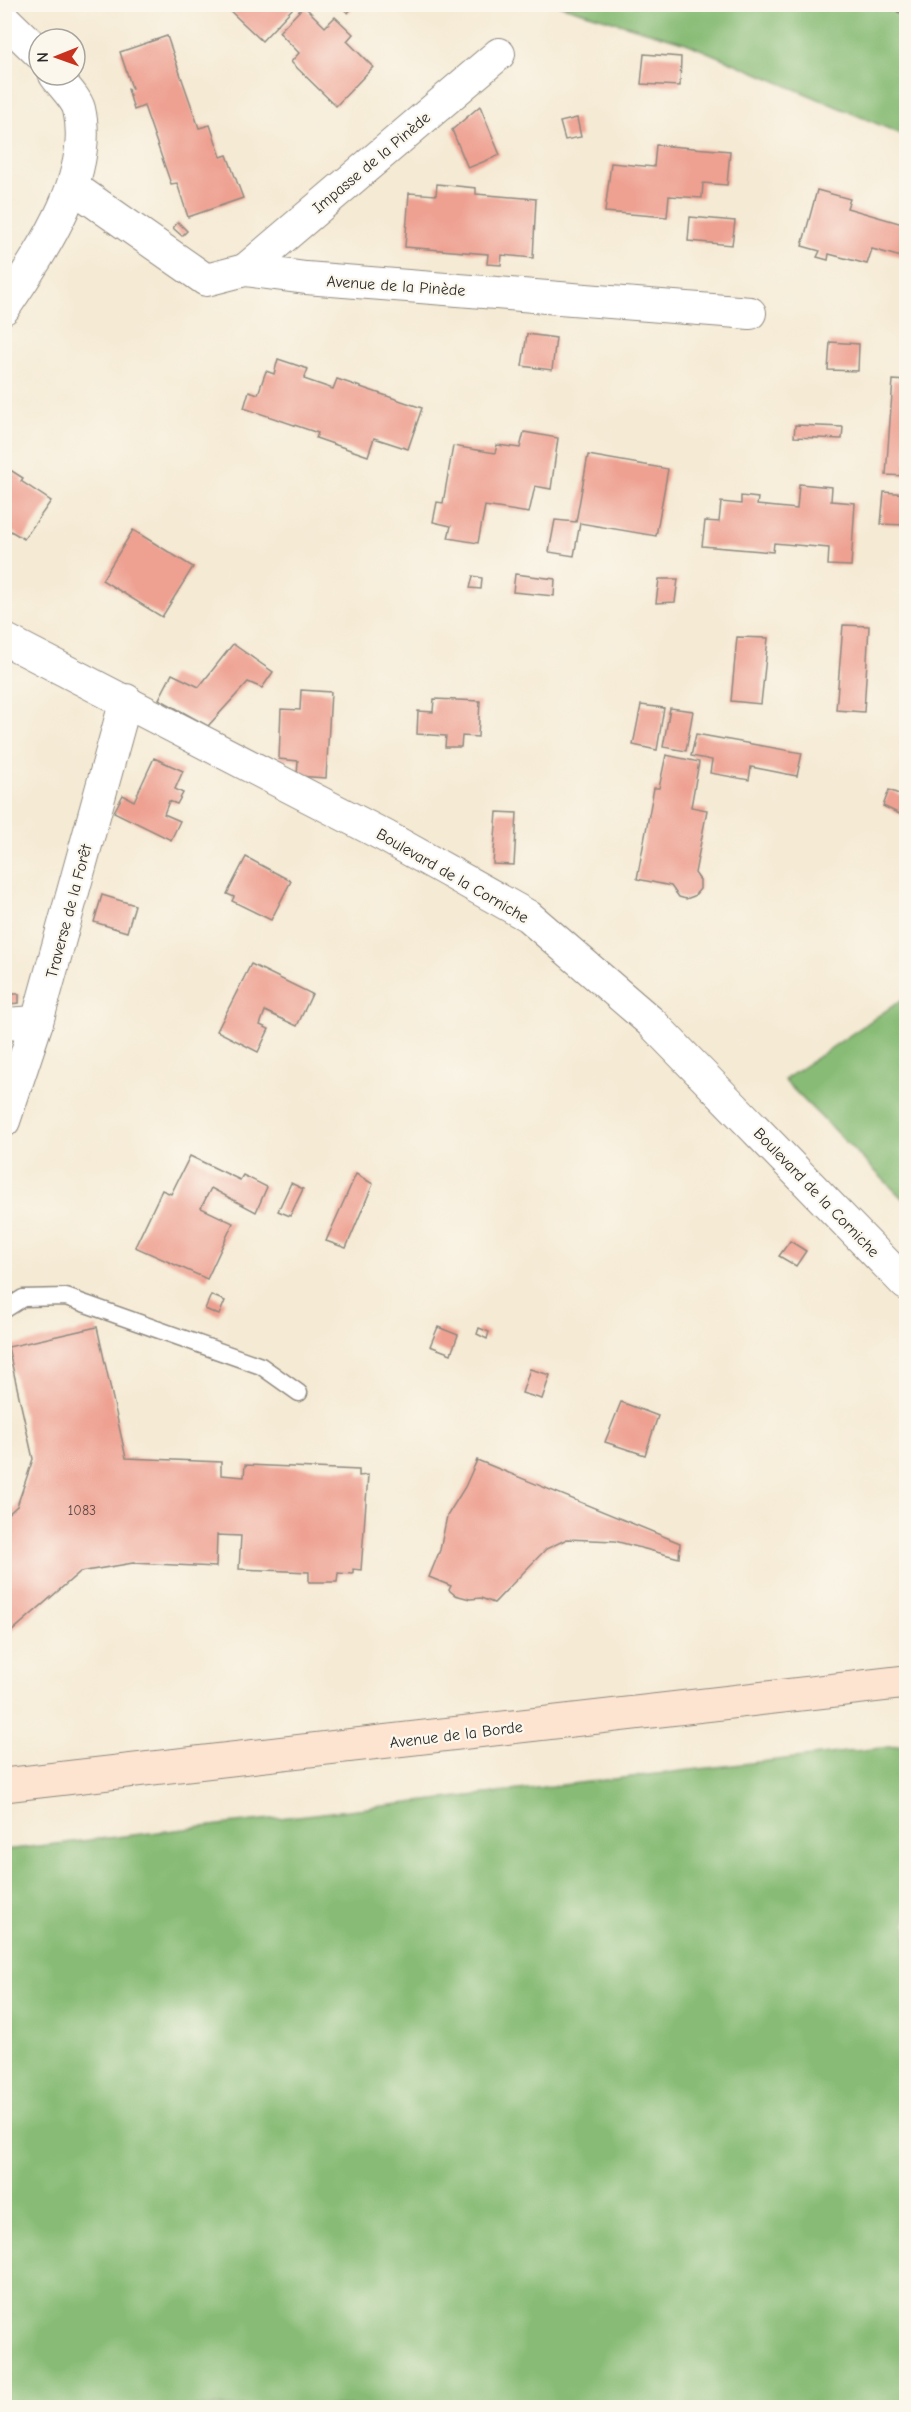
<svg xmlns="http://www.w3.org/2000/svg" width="911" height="2412" viewBox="0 0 911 2412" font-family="'Comic Neue',sans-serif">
<rect width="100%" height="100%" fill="#fbf7ec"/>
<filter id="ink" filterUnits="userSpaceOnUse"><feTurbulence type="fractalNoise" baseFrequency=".0167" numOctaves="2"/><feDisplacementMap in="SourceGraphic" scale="12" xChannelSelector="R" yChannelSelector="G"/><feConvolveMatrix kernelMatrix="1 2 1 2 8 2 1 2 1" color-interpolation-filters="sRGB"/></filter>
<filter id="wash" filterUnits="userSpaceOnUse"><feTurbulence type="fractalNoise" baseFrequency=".008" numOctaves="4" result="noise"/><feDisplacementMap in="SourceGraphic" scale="24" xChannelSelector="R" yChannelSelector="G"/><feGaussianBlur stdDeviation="1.35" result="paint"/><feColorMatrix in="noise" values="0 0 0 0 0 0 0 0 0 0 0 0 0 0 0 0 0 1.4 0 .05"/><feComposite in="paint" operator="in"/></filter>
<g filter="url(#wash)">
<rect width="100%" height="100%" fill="#f5ead4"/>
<g fill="#88bc76" stroke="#5a7450" stroke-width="1.5">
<polygon points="559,5 906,5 906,136 686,43"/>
<polygon points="906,997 906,1202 784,1080"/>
<polygon points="906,1745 906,2407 5,2407 5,1850"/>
</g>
<g id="blocks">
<g fill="#eea091">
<polygon points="226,4 291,4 294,7 262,41 225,6"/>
<polygon points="338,4 355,4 348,13"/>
<polygon points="304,6 325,27 335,17 353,34 347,41 373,67 336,106 291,62 299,53 279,32"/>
<polygon points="167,36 199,128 210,125 221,157 227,155 243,198 188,217 177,183 171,184 144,106 134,110 128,89 132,88 120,52"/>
<polygon points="644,54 681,57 680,86 641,84"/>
<polygon points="480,106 500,155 468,168 452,130"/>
<polygon points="577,118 581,137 565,140 560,122"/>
<polygon points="656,145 730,151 727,185 703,183 702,198 669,196 667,217 605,212 611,163 654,167"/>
<polygon points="437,184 476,188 476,194 536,199 533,258 502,255 501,265 487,264 488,254 405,247 409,193 436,195"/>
<polygon points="817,190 850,199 847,208 906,225 906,262 904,261 905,258 872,249 867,264 829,254 828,260 817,257 820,251 802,246"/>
<polygon points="690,217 735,221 732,245 688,241"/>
<polygon points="178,222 187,231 182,236 173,228"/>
<polygon points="527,334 556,338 552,370 522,366"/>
<polygon points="830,342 859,344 858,371 828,370"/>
<polygon points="278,359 308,369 304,379 333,389 337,379 422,408 408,449 374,438 368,456 316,438 318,433 244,408 249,391 258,394 266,371 274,374"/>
<polygon points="893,380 906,381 906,476 886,475"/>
<polygon points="795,425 843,427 842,439 794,437"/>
<polygon points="524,432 558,438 551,489 535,486 529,513 485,506 478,543 448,538 451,526 433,522 437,502 443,503 453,446 495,453 497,445 520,448"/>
<polygon points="588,455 668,469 656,536 580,523 574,556 549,552 555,520 576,522"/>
<polygon points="4,466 23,478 21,481 51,501 24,539 4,527"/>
<polygon points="799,484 832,487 831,501 855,503 851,566 828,565 829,548 774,543 773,552 702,546 705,521 719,522 721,502 741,504 741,496 758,498 757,505 797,509"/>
<polygon points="884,492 906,494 906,525 881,524"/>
<polygon points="133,530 193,567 162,617 102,580"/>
<polygon points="515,574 555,579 554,596 513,592"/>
<polygon points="473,576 482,578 481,589 470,588"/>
<polygon points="659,579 678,579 675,602 656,603"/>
<polygon points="843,625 869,626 864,712 836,710"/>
<polygon points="737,637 768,638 761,704 731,701"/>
<polygon points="233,644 273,672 262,688 248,682 208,726 159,699 172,674 199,687"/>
<polygon points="301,690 331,692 326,778 297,776 298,761 279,759 281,709 300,710"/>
<polygon points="434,699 480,701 478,737 462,736 461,747 445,747 446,736 417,734 418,711 433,712"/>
<polygon points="641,705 664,708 657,750 633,745"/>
<polygon points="670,708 693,711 686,751 663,747"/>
<polygon points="696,734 802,753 797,776 751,767 749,780 710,773 712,760 691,756"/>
<polygon points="904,736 906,737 906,772 902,771"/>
<polygon points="666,755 699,762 691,807 707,810 695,873 700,880 700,889 694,896 686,899 679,897 671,886 637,879 654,788 659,788"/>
<polygon points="154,758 183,771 175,789 183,793 177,804 169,801 164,814 180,821 171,840 114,812 123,795 134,801"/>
<polygon points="889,790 906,797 906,817 883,806"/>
<polygon points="497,812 517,813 514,865 493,864"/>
<polygon points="246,857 291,881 271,920 232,901 234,897 227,894"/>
<polygon points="102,895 135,905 127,932 94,922"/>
<polygon points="251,964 312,994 297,1026 265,1011 260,1025 269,1029 258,1052 217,1031"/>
<polygon points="9,994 19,994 19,1003 9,1004"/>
<polygon points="190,1156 240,1180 243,1175 267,1187 256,1212 211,1188 201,1208 233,1223 207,1279 135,1247 162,1190 171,1194"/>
<polygon points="356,1174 373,1184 346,1248 326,1241"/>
<polygon points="291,1183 303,1189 290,1216 278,1211"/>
<polygon points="790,1241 806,1251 796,1266 779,1256"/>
<polygon points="211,1295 225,1301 219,1315 205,1309"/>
<polygon points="97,1327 126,1458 221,1462 221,1475 244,1477 245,1465 359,1470 359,1476 368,1475 361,1570 353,1569 353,1574 338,1573 337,1582 309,1582 309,1572 239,1569 241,1536 217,1535 216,1567 133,1563 80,1572 4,1638 4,1518 17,1506 33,1459 8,1347"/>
<polygon points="438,1327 458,1335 451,1354 430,1346"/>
<polygon points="479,1328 489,1332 487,1339 477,1334"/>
<polygon points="530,1369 550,1375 542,1399 522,1393"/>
<polygon points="621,1402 658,1416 645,1455 605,1442"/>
<polygon points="477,1460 680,1543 679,1558 615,1541 567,1539 546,1549 494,1603 481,1598 470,1599 455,1595 449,1590 451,1586 429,1577 440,1550 447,1516 465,1487"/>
</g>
</g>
</g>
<g filter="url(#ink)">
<use href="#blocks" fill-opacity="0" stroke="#908a80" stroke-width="1.5"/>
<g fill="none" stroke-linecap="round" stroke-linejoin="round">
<g stroke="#908a80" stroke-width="19">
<polyline id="lane" points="4,1310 23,1298 66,1297 261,1366 299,1393"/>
</g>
<g stroke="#908a80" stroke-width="34">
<g id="street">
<polyline points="4,19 39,53"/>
<polyline points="73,187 206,280 245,270 306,278 750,313"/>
<polyline points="245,270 499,54"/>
<path d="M4 308C40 254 95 177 79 109 76 98 62 85 55 75"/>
<polyline points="4,639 385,836 528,916 651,1022 906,1284"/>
<polyline points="4,1024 37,1022"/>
<polyline points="4,1121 37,1022 126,700"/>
</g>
</g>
<g stroke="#908a80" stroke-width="35">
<polyline id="secondary" points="4,1785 906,1682"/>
</g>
<polyline stroke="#908a80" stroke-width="4" stroke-dasharray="4.5 4.5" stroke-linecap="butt" points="871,4 906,13"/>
<use href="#lane" stroke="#fff" stroke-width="16"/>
<use href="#street" stroke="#fff" stroke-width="32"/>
<use href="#secondary" stroke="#fde4d0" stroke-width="33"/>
</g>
</g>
<g text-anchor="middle" stroke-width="4.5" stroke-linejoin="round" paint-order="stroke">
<g font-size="14" fill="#5c4844">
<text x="82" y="1515">1083</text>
</g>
<g font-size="16" fill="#2b2b2b" stroke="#fbf7ec">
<text transform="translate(371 162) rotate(-40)" y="6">Impasse de la Pinède</text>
<text transform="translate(396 285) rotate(4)" y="6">Avenue de la Pinède</text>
<text transform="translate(453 875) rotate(30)" y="6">Boulevard de la Corniche</text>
<text transform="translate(68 911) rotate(-75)" y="6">Traverse de la Forêt</text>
<text transform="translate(817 1192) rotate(46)" y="6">Boulevard de la Corniche</text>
<text transform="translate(456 1734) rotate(-7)" y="6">Avenue de la Borde</text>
</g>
</g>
<rect width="911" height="2412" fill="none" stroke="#fbf7ec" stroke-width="24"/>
<g transform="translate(57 57) rotate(269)"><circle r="28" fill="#fbf7ec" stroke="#a8a59f" stroke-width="1.5"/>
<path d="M0-4.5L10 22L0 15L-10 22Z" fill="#c8321e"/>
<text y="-9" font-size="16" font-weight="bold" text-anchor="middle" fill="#2b2b2b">N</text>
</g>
</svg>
